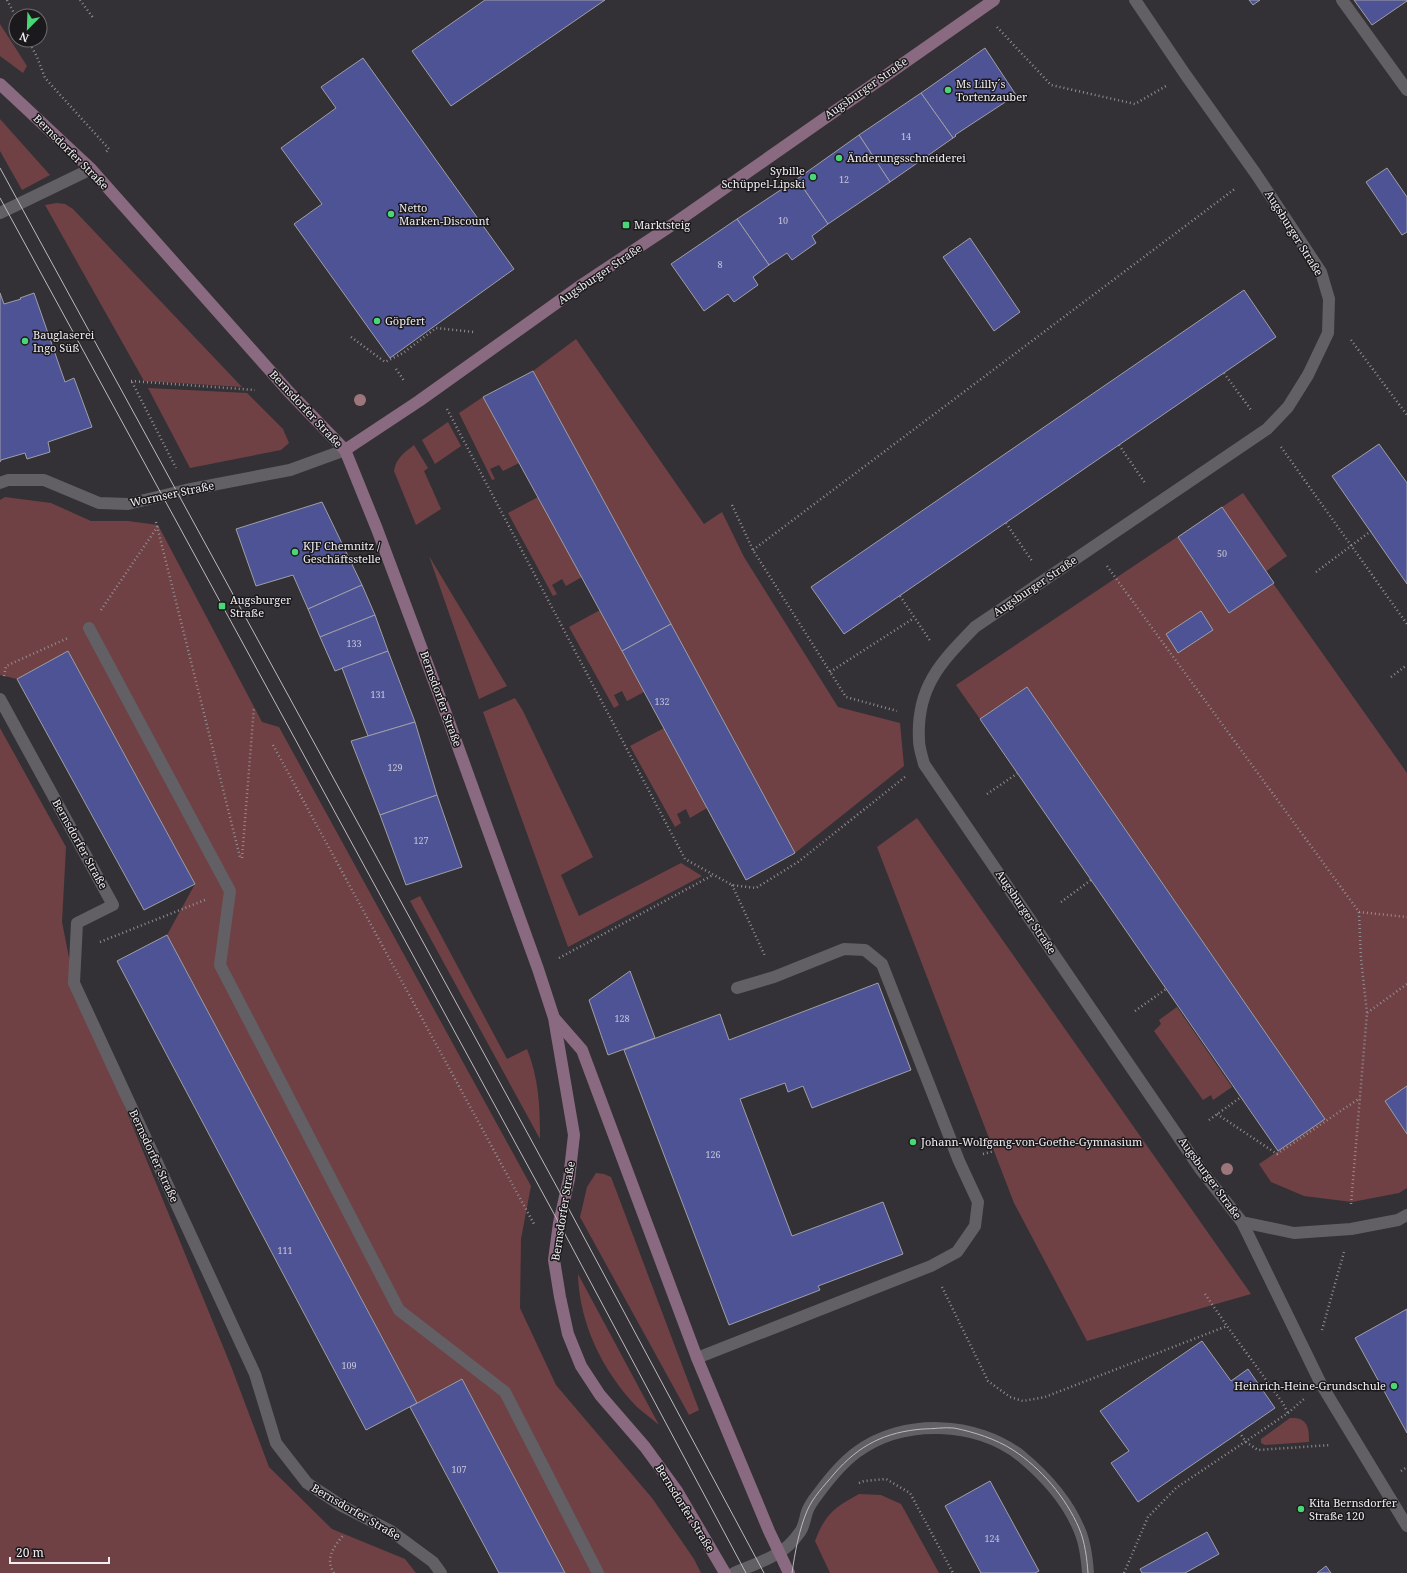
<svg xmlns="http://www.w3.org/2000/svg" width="1407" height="1573" viewBox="0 0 1407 1573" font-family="'Noto Serif',serif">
<rect width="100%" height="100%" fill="#333135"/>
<g fill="#6f4145">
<polygon points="0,24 27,66 23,73 0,56"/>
<polygon points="0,119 50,175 22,190 0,151"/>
<polygon points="57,203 65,204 73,209 242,387 144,381 45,205"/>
<polygon points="576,339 704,524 722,512 744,557 838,707 900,723 904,766 795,853 533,371"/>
<polygon points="148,388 247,393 283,429 289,443 281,450 190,468"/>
<polygon points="483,397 519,463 503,471 499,465 490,469 495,479 492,480 459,413"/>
<polygon points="448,422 461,446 435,464 422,440"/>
<path d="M414 445 428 468 424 471 441 509 416 525 394 471C396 458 404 453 414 445Z"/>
<polygon points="1243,493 1287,556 1265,572 1407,773 1407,1086 1385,1101 1407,1134 1407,1188 1399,1193 1352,1202 1304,1196 1271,1182 1259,1164 1325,1119 1027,687 980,719 956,685"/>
<polygon points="5,497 51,503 91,521 128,521 158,525 262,722 279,727 531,1186 521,1239 520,1308 556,1385 652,1498 694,1559 701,1573 565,1573 462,1379 417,1403 167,935 195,884 68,651 17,679 0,675 0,500"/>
<polygon points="538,497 582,577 566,586 562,579 552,585 557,594 553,596 508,513"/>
<polygon points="429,556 507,686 479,699"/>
<polygon points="600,610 644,692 627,701 622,691 614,695 619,705 614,708 569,627"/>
<polygon points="515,698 523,711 593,857 561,875 579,916 681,863 702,876 568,947 483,712"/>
<polygon points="0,728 66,847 62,922 74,983 231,1366 269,1467 332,1529 405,1559 416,1573 0,1573"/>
<polygon points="664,728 707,808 690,818 686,809 677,814 681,823 675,827 630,746"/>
<polygon points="917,818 945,858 1251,1294 1087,1341 1014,1203 877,847"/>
<path d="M420 896 507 1059 527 1049C539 1079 540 1107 540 1139L410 901Z"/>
<polygon points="1177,1007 1232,1087 1213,1100 1211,1095 1203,1100 1154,1031 1161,1024 1159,1020"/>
<polygon points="596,1173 604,1174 611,1177 699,1410 689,1415 580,1217 587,1187"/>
<path d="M578 1274 659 1425C652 1419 644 1413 637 1407 603 1372 579 1323 578 1274Z"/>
<path d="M1290 1418C1308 1417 1309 1428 1309 1442L1265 1445 1261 1443V1439Z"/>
<path d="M859 1494 881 1495 901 1504 939 1573H830L815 1541C825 1514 835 1507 859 1494Z"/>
</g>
<g fill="#4e5395" stroke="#9e9fa5">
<polygon points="485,0 605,0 451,106 412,51"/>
<polygon points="1249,0 1260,0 1253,5"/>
<polygon points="1354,0 1407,0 1407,1 1372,25"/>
<polygon points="985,48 1016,95 955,135 956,136 953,138 921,93"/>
<polygon points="363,58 514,269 390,358 294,224 322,204 281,148 336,108 321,87"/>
<polygon points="921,93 953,138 890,182 859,135"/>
<polygon points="859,135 890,182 828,224 797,179"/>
<polygon points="1387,168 1407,197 1407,232 1402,235 1366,182"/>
<polygon points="797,179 828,224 812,236 816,243 792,260 787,253 769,265 737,219"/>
<polygon points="737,219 769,265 753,277 758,285 734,302 728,294 704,311 671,264"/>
<polygon points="970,238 1020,312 994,331 943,257"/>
<polygon points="1244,290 1276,337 844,634 811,587"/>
<polygon points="0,293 4,304 21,299 20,298 34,293 65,382 74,378 92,427 48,442 50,452 27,459 25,453 1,460 0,462"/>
<polygon points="533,371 671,624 622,651 483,397"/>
<polygon points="1379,444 1407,483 1407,584 1332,476"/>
<polygon points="322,502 362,585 308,609 293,575 256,586 236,529"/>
<polygon points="1222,507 1274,583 1229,613 1178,537"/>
<polygon points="362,585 375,615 320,637 308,609"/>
<polygon points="1201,611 1213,630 1178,653 1166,634"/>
<polygon points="375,615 388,651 335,671 320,637"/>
<polygon points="671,624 795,853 746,880 622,651"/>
<polygon points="68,651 195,884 144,910 17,679"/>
<polygon points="388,651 415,722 368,736 342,668"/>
<polygon points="1027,687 1325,1119 1278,1151 980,719"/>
<polygon points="415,722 437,795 380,815 351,741"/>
<polygon points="437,795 462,867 406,885 380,815"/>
<polygon points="167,935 417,1403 366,1430 117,961"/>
<polygon points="630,971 655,1038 608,1055 589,1000"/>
<polygon points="878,983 911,1070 812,1108 803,1086 788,1092 785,1083 740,1099 792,1236 883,1202 903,1254 818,1286 820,1290 729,1325 624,1050 720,1014 729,1040"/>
<polygon points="1407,1086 1407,1134 1385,1101"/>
<polygon points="1407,1309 1407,1433 1355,1338"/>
<polygon points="1202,1341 1231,1381 1248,1369 1275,1408 1138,1502 1111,1463 1129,1451 1100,1411"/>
<polygon points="462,1379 565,1573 499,1573 410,1407"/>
<polygon points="990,1481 1039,1571 1035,1573 981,1573 945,1506"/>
<polygon points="1207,1532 1219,1554 1185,1573 1142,1573 1140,1569"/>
<polygon points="1326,1566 1331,1573 1317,1573"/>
</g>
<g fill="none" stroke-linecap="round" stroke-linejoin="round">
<g stroke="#918f93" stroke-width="2.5" stroke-dasharray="1 3" stroke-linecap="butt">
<polyline points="7,0 16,17"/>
<polyline points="80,0 94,19"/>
<polyline points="997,27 1051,85 1135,104 1166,86"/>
<polyline points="28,40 37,57 45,78 109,149 106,152"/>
<polyline points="351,337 385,362 403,353 436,328 474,332"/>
<polyline points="1351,340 1407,415"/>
<polyline points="396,369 405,382"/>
<polyline points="1224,373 1251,410"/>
<polyline points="131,381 255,390"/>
<polyline points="132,382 176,468"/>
<polyline points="447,409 685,859 732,885 756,888 798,862 905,777"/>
<polyline points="1119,445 1145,483"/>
<polyline points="1281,447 1407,624"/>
<polyline points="732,505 753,550 846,697 897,711"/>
<polyline points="156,522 240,857"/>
<polyline points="1006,523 1032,561"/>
<polyline points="753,550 1236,188"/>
<polyline points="1107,566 1359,912 1407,917"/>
<polyline points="1316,572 1371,531"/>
<polyline points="900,596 931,642"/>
<polyline points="101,610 158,526"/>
<polyline points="830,672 914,618"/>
<polyline points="4,676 6,666 68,638"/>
<polyline points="1391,677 1407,665"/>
<polyline points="273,745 534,1224"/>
<polyline points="987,794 1018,773"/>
<polyline points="242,858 254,707"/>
<polyline points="732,885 765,956"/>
<polyline points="1061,902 1091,880"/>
<polyline points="1359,912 1361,959 1367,1013"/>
<polyline points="100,942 205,900"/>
<polyline points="559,958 713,875"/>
<polyline points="1135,1011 1166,989"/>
<polyline points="1217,1114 1277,1154 1360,1098"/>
<polyline points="1209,1120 1241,1097"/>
<polyline points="983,1154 994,1151"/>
<polyline points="1351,1204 1367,1013 1407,984"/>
<polyline points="942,1287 988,1381 1010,1397 1023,1401 1045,1397 1227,1326 1282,1402 1288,1413"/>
<polyline points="1205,1294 1227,1326"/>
<polyline points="1322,1330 1344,1252"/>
<polyline points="1239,1432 1246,1442 1258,1450 1331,1445"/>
<polyline points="1401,1471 1407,1467"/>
<polyline points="859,1483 864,1481 886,1479 910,1493 953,1573"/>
<path d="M334 1573C324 1558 335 1546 344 1534"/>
<polyline points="1124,1573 1148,1517 1176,1488 1288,1413 1304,1399"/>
</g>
<g stroke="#636065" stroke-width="12">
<polyline points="1342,0 1407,90"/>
<polyline points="0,213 91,169"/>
<polyline points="89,628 230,891 220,965 399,1310 505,1392 598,1573"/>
<polyline points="697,1358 931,1266 957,1252 975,1226 978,1202 959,1161 882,964 865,950 844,949 774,977 737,988"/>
<path d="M734 1573C748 1567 766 1561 778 1553 786 1549 795 1539 800 1532 804 1527 805 1518 807 1512 809 1506 814 1499 818 1494 829 1479 842 1463 857 1452 904 1418 976 1421 1021 1456 1045 1476 1067 1500 1079 1529 1085 1542 1087 1559 1088 1573"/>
</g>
<g stroke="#636065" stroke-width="12">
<path d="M1135 0 1185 74 1256 174 1321 272 1329 299 1328 333 1308 375 1288 407 1267 429 975 627C941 662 916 687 919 740 919 748 922 756 924 764L1201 1170 1242 1222 1294 1233 1351 1229 1398 1220 1407 1215"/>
<polyline points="0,483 8,480 44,480 99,503 128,504 186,490 290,470 345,450"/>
<polyline points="0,699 113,905 77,923 74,983 255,1374 276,1443 307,1483 342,1506 391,1531 433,1562 441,1573"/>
<polyline points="1242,1222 1321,1384 1407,1526"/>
</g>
<g stroke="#8a6a81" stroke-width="12">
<polyline points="0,84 91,169 289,392 345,450 377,529 448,719 538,969 554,1018 574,1135 569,1179 559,1223 554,1260 560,1297 568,1334 581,1366 600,1395 645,1447 677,1491 725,1573"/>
<polyline points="345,450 419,401 583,284 672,225 994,0"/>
<polyline points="555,1019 582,1050 697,1358 769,1531 789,1573"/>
</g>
<g stroke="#bcbabd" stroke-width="1">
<polyline points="0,168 564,1200 764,1573"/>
<polyline points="0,198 559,1223 746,1573"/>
<path d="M792 1573C795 1552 799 1530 807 1511 813 1497 824 1486 834 1474 859 1445 885 1432 923 1429 933 1429 944 1427 954 1428 974 1432 996 1439 1013 1450 1041 1468 1066 1498 1079 1528 1085 1542 1087 1559 1088 1573"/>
</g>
</g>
<g fill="#9d767b">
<circle cx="360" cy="400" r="6"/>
<circle cx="1227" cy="1169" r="6"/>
</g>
<g fill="#4ad677" stroke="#1b191b" stroke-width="1.5">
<circle cx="948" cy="90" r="4"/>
<circle cx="839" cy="158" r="4"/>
<circle cx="813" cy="177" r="4"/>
<circle cx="391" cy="214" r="4"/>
<rect x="622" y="221" width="8" height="8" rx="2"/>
<circle cx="377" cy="321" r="4"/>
<circle cx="25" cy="341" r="4"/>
<circle cx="295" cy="552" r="4"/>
<rect x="218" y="602" width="8" height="8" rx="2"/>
<circle cx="913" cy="1142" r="4"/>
<circle cx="1394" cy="1386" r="4"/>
<circle cx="1301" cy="1509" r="4"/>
</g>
<g text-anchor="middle" stroke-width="3" stroke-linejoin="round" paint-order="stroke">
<g font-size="9" fill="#c7c6d9">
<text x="906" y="140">14</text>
<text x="844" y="183">12</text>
<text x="783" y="224">10</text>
<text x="720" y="268">8</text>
<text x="1222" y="557">50</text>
<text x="354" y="647">133</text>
<text x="378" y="698">131</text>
<text x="662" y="705">132</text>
<text x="395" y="771">129</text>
<text x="421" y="844">127</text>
<text x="622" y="1022">128</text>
<text x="713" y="1158">126</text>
<text x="285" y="1254">111</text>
<text x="349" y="1369">109</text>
<text x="459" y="1473">107</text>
<text x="992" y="1542">124</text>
</g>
<g font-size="11" fill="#efedf0" stroke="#1b191b" text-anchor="start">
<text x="956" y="88">Ms Lilly´s<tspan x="956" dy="13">Tortenzauber</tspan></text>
<text x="847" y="162">Änderungsschneiderei</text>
<text x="805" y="175" text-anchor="end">Sybille<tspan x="805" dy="13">Schüppel-Lipski</tspan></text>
<text x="399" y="212">Netto<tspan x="399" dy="13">Marken-Discount</tspan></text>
<text x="634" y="229">Marktsteig</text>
<text x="385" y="325">Göpfert</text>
<text x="33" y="339">Bauglaserei<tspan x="33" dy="13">Ingo Süß</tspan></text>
<text x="303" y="550">KJF Chemnitz /<tspan x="303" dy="13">Geschäftsstelle</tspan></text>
<text x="230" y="604">Augsburger<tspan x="230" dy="13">Straße</tspan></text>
<text x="921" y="1146">Johann-Wolfgang-von-Goethe-Gymnasium</text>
<text x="1386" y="1390" text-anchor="end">Heinrich-Heine-Grundschule</text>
<text x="1309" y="1507">Kita Bernsdorfer<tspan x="1309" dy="13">Straße 120</tspan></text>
</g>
<g font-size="11" fill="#efedf0" stroke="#1b191b">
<text transform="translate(866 88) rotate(-35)" y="4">Augsburger Straße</text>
<text transform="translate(71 152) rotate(45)" y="4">Bernsdorfer Straße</text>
<text transform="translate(1294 233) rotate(58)" y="4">Augsburger Straße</text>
<text transform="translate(600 274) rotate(-34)" y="4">Augsburger Straße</text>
<text transform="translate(306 409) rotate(47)" y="4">Bernsdorfer Straße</text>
<text transform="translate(172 494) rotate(-12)" y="4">Wormser Straße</text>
<text transform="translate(1035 586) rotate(-34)" y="4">Augsburger Straße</text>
<text transform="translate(441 699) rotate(70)" y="4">Bernsdorfer Straße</text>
<text transform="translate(80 844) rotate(61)" y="4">Bernsdorfer Straße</text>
<text transform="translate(1026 912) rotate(56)" y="4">Augsburger Straße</text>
<text transform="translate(154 1156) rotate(65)" y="4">Bernsdorfer Straße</text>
<text transform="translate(1210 1178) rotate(54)" y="4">Augsburger Straße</text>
<text transform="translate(563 1211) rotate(-81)" y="4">Bernsdorfer Straße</text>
<text transform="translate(685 1508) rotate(58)" y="4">Bernsdorfer Straße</text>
<text transform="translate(356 1512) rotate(30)" y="4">Bernsdorfer Straße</text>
</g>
</g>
<g transform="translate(28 28) rotate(203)"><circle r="19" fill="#1b191b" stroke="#706e70"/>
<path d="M0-3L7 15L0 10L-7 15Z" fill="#4ad677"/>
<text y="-6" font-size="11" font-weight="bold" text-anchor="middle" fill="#efedf0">N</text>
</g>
<path d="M10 1557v6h99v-6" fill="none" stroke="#efedf0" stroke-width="2"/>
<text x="16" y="1557" font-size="12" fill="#efedf0" stroke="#1b191b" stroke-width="3" paint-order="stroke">20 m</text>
</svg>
